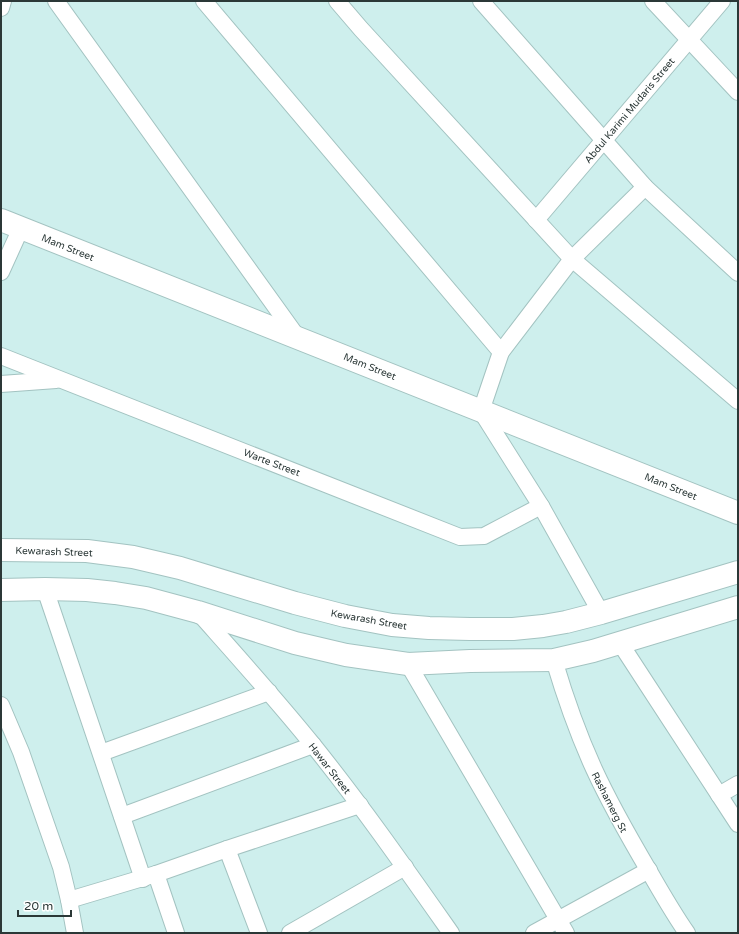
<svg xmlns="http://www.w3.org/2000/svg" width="739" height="934" viewBox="0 0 739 934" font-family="'Varela Round',sans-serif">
<rect width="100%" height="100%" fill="#ceefed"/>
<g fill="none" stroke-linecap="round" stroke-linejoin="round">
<g stroke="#a3c3c1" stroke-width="18">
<g id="street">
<polyline points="56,1 298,338"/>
<polyline points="204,1 501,352"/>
<polyline points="337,1 361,29 572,259 738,401"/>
<polyline points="481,1 645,187 738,273"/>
<polyline points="653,1 738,92"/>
<polyline points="1,8 3,1"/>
<polyline points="536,220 722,1"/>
<polyline points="1,272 21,228"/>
<polyline points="1,356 460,537 484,536 541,506"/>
<polyline points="1,384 56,380"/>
<polyline points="45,589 143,879"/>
<path d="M198 612C237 656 276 699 313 745 362 806 406 869 451 933"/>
<polyline points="601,613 541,506 481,411 501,352 572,259 645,187"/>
<polyline points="620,643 738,824"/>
<path d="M554 660C565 697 578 734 594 769 610 804 629 837 649 871 661 892 673 913 687 933"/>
<polyline points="408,664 566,933"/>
<polyline points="1,705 21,752 61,867 69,900 75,933"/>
<polyline points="101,753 269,692"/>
<polyline points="719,795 738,784"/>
<polyline points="122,816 313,745"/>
<polyline points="227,849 259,933"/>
<polyline points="156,874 176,933"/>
<polyline points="69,900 156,874 227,849 360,805"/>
<polyline points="290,933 405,867"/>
<polyline points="534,933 649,870"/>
</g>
</g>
<g stroke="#a3c3c1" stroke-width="24">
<g id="secondary">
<polyline points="1,220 738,513"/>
<polyline points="1,550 87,551 133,557 180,568 295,603 345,616 392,625 429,628 470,629 513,629 543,626 566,622 601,613 738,572"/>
<polyline points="1,590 45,589 87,590 115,593 146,598 198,612 295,643 346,655 408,664 470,661 554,660 593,651 738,607"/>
</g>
</g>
<use href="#street" stroke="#fff" stroke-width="16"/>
<use href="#secondary" stroke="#fff" stroke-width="22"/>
</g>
<g text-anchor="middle" stroke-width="3" stroke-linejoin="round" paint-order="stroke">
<g font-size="10" fill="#2b3837" stroke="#fff">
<text transform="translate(629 110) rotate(-50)" y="4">Abdul Karimi Mudaris Street</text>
<text transform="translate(68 247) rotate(22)" y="4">Mam Street</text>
<text transform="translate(370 366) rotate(22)" y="4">Mam Street</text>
<text transform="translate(272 462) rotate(21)" y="4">Warte Street</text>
<text transform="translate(671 486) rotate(22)" y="4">Mam Street</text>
<text transform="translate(54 551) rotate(2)" y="4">Kewarash Street</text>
<text transform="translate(369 619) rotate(10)" y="4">Kewarash Street</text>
<text transform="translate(330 768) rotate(52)" y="4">Hawar Street</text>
<text transform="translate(610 802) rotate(63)" y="4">Rashamerg St</text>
</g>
</g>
<rect width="739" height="934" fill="none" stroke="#2b3837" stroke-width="4"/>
<path d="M18 910v6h53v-6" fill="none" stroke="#2b3837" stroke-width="2"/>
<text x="24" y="910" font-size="12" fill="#2b3837" stroke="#ffffff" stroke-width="3" paint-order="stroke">20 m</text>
</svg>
